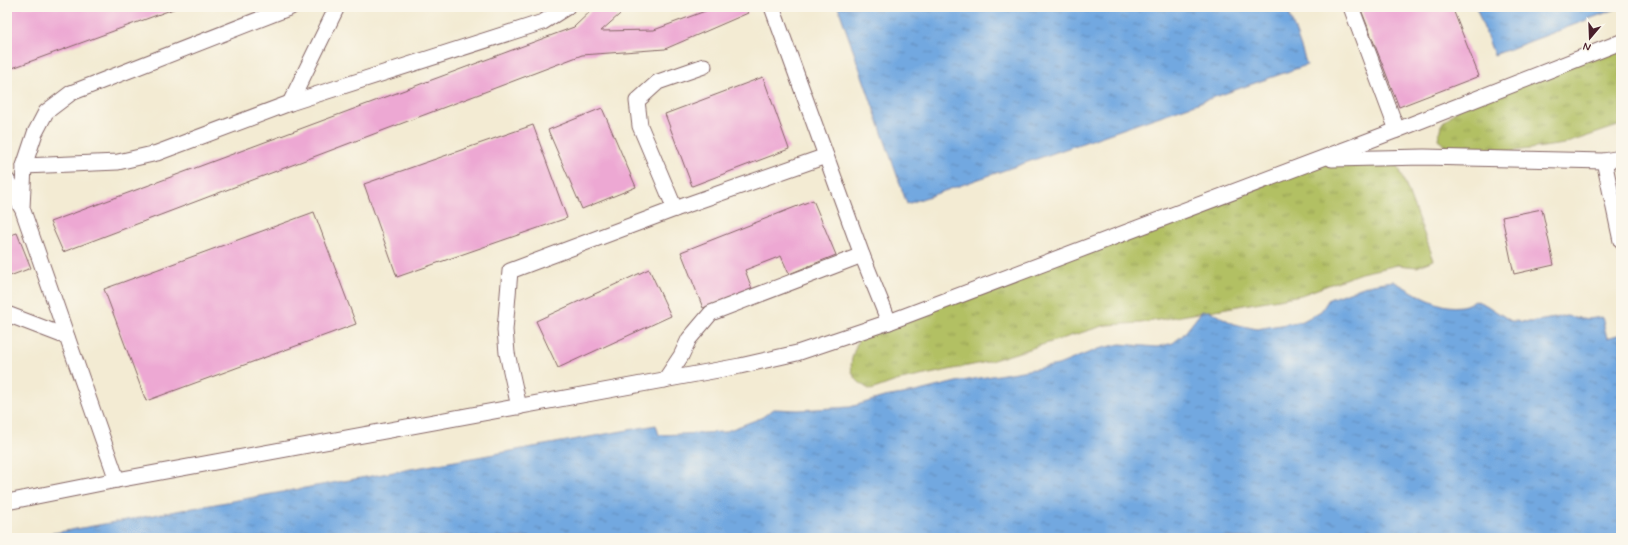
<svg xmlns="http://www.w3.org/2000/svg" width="1628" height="545" viewBox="0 0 1628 545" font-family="Mynerve,sans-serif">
<defs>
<pattern id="grass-tufts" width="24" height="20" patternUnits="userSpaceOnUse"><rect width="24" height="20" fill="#b2c063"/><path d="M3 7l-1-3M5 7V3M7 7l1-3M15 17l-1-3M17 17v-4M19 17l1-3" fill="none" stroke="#939b52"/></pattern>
<pattern id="water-ripples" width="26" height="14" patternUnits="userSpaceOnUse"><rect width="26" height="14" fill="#72a8e0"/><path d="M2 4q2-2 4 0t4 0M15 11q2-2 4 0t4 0" fill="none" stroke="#6088b6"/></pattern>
</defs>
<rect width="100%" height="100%" fill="#fbf7ec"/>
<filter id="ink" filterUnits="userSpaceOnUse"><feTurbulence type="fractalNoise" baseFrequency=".025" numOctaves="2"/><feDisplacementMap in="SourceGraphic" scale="8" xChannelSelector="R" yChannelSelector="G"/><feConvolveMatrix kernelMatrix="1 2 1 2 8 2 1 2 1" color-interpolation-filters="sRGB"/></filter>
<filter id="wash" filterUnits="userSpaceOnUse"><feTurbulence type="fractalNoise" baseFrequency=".012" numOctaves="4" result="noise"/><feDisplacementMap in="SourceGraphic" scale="16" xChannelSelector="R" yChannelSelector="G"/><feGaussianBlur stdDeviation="0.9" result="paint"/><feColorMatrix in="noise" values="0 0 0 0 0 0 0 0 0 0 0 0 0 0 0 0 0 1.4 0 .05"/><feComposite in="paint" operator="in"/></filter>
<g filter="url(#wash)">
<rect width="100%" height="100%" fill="#f3ebd3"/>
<g fill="url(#grass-tufts)" stroke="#7e7047">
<polygon points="1621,42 1621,125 1564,144 1466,158 1449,151 1438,139 1441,125 1462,105"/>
<path d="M1319 160H1396L1434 260 1417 267 1398 265 1361 273 1301 295 1141 323 1106 325 987 362 896 381 871 390C843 376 850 360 860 336Z"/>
</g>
<g fill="url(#water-ripples)" stroke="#5e6486">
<polygon points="838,7 1287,7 1307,65 907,204"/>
<polygon points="1476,7 1621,7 1494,55"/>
<path d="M1393 281C1415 292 1450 319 1475 300L1486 305 1511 321 1531 322 1566 316 1589 319 1602 317 1607 338 1621 334V538H26L656 425 659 435 724 432 761 418 774 409 798 410 850 407 884 397 915 392 956 382 1058 365 1098 349 1120 344 1157 347 1173 343 1183 335 1202 311H1210L1234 324 1257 329 1303 321 1321 311 1329 299 1372 284Z"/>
</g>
<g id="blocks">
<g fill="#eda8d3">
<polygon points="7,7 179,7 7,70"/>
<polygon points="595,7 628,7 601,31 654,30 716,7 745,7 748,13 665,49 582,55 63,252 50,222 574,27"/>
<polygon points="1360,7 1452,7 1479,76 1399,107"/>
<polygon points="763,77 789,149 692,186 665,114"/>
<polygon points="602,108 636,187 582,209 548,130"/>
<polygon points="533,125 567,218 397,277 364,184"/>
<polygon points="813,200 836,255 789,274 781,256 745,270 752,289 703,308 681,252"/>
<polygon points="1542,209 1554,265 1514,274 1502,217"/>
<polygon points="314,212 356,324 146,401 104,289"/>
<polygon points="17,233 31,268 7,277 7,236"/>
<polygon points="649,269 671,316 558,368 536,321"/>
</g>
</g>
</g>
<g filter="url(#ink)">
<use href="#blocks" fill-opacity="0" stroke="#856666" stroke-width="1"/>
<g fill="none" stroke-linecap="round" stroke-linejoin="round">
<g stroke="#856666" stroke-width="17">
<g id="lane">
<polyline points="772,7 862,255 889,322"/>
<polyline points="1351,7 1397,130"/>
<polyline points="290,103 337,7"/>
<polyline points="1332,159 1424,157 1604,161 1621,158"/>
<polyline points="1604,161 1621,241"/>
<polyline points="24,166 118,162 157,153 290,103 543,22 567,7"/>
<polyline points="7,180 21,207"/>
<polyline points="675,209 640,126 637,101 658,82 704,66"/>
<polyline points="7,314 67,337"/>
<polyline points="665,380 681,356 689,339 711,313 862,255"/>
<polyline points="519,407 507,353 505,330 510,271 675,209 826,156"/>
<polyline points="117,480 22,208 24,166 35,133 46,112 71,93 291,7"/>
<polyline points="7,502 117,480 740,366 797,353 889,322 1397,130 1621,42"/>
</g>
</g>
<use href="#lane" stroke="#fff" stroke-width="15"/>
</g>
</g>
<rect width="1628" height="545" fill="none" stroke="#fbf7ec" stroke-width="24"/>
<g transform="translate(1590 38) rotate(199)" stroke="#fbf7ec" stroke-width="3" paint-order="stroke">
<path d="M0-3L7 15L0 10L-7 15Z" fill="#4a1f2b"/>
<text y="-6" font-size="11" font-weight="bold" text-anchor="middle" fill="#4a1f2b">N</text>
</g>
</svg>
